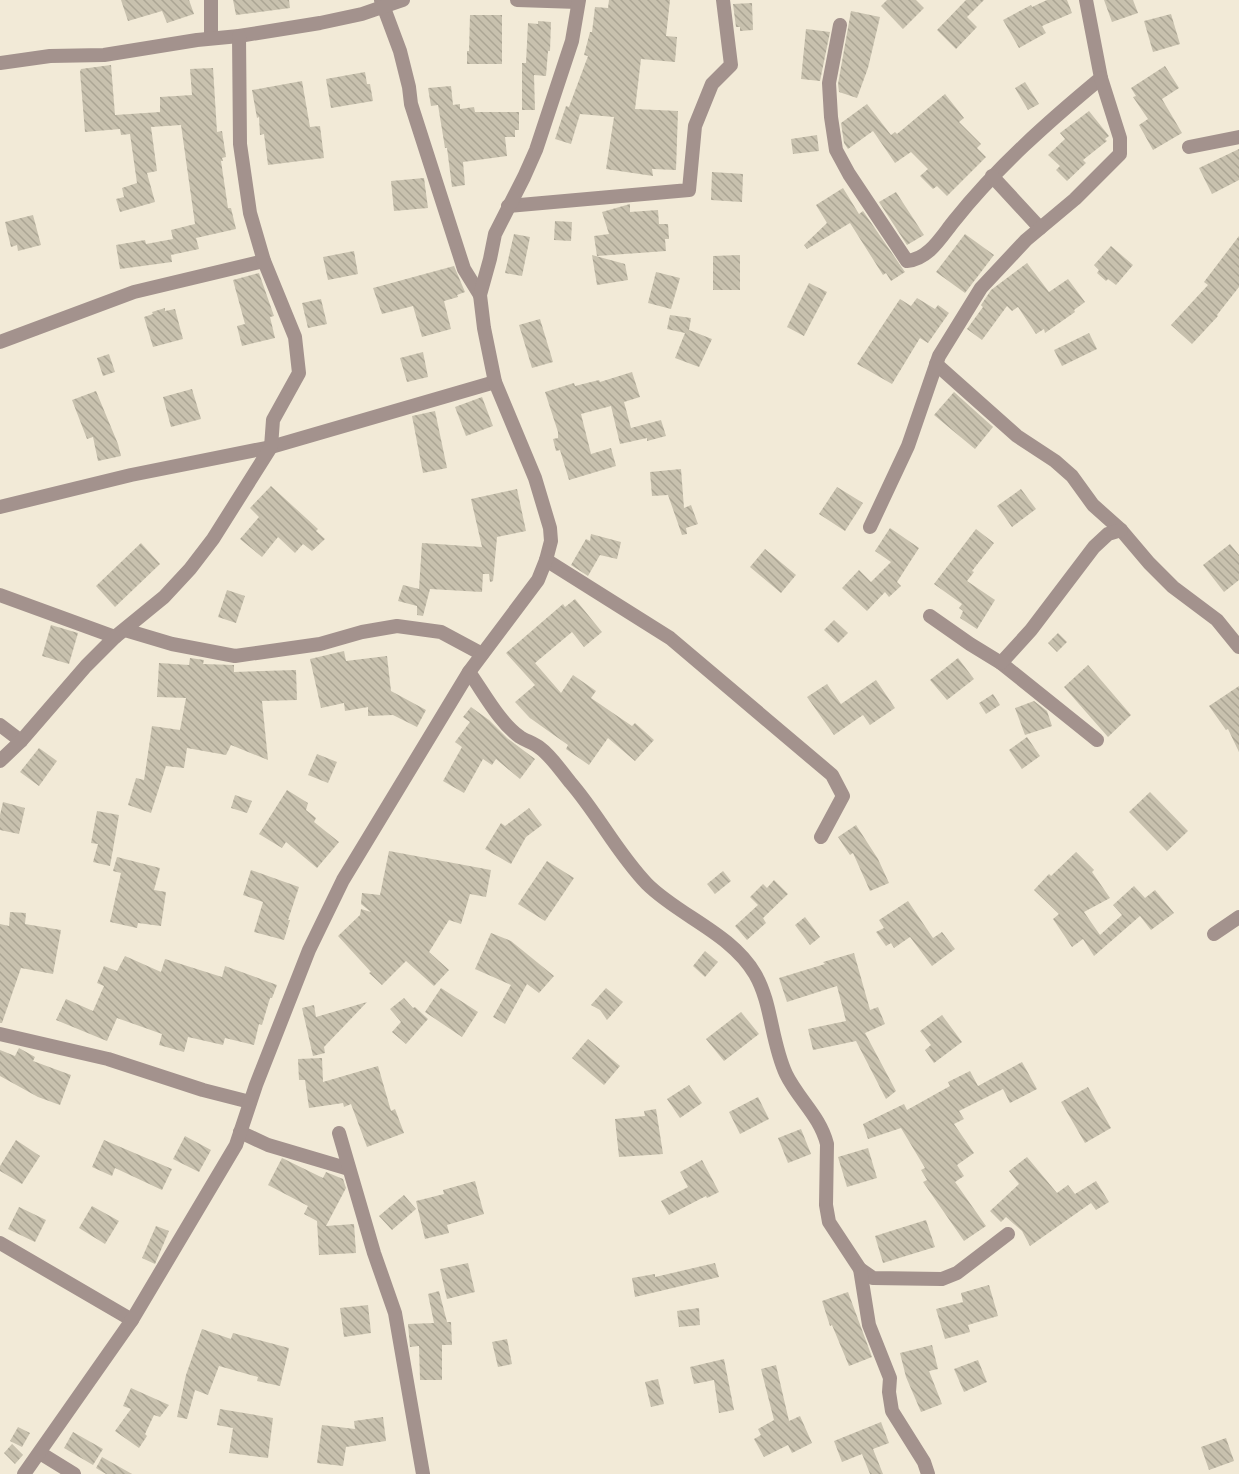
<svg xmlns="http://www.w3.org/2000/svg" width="1239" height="1474" viewBox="0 0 1239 1474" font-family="Karla,sans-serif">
<defs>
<pattern id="building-back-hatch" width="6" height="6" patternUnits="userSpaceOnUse" patternTransform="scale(1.5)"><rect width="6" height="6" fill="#c8c1ae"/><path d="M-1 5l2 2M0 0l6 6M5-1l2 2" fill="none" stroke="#aba594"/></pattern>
</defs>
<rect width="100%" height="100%" fill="#f2ead7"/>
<g fill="url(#building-back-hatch)">
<polygon points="121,0 189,0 194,14 167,23 162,11 128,21"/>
<polygon points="233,0 289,0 290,8 236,15"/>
<polygon points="609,0 670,0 666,36 677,37 675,62 641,59 635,109 678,111 676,170 652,169 653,176 606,169 614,117 580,114 571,144 555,139 566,106 569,107 588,56 584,55 590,32 592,32 595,7 608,8"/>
<polygon points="887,0 916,0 924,8 903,29 881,6"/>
<polygon points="966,0 984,0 967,17 977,27 956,49 937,30"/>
<polygon points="1047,0 1067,0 1072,13 1042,26 1046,33 1019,48 1003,20 1031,5 1032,7"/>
<polygon points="1104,0 1133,0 1138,13 1112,22"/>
<polygon points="752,3 753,30 740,31 740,27 736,27 733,4"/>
<polygon points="851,11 880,17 868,68 857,98 839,92 838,84"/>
<polygon points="1171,14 1180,44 1153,52 1144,21"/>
<polygon points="470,15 502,15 502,64 467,64 467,51 469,51"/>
<polygon points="538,21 551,22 550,51 548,51 546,76 534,75 535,110 522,110 522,63 526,63 528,23 538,24"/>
<polygon points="806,29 830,32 820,81 801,79"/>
<polygon points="111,65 115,115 160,112 160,97 192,95 190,69 213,68 217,132 222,131 226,157 222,158 223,161 221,161 228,208 231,208 236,229 196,238 199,249 171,255 172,262 120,269 116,245 145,240 146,244 173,239 171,230 195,224 181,125 151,127 157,171 147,173 155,202 120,212 116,199 124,197 122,188 137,183 130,134 121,135 120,129 85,132 80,72 81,69"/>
<polygon points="1165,66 1179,88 1162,99 1182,133 1153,150 1139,125 1148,119 1133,97 1136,96 1131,88"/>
<polygon points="365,72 367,84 370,84 373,101 331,108 326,79"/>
<polygon points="302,81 310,127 320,126 324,158 268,165 264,134 260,135 259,117 257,118 252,90"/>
<polygon points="1025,82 1039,104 1028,110 1015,88"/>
<polygon points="451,86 453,105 460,104 460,109 474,107 475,112 519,112 519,130 515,130 515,137 505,137 507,156 463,162 465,185 452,187 447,148 445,148 438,105 431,106 428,88"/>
<polygon points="945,94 964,118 959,122 981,144 977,148 986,157 947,196 937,186 933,189 920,176 928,169 911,152 895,163 873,131 848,149 844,143 841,123 867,104 891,135 895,132 897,134"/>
<polygon points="1089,111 1109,136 1105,139 1107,141 1083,160 1086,163 1067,181 1056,170 1060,166 1048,155 1065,139 1060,133"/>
<polygon points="817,135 819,151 793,154 791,139"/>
<polygon points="1239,149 1239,180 1212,194 1199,168"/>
<polygon points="712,172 743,174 742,202 711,200"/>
<polygon points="424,178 428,208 394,211 391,181"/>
<polygon points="843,188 859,214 863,211 905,272 891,281 886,273 883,275 850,223 807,249 804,245 827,223 816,205"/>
<polygon points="896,192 924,235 907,245 879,202"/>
<polygon points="630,204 630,212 658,210 659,224 668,224 669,239 665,239 666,251 597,256 594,236 609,234 602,212"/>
<polygon points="33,215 41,245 18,251 17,245 11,247 5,222"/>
<polygon points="555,221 572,222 571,241 554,240"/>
<polygon points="514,234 530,237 522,276 505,273"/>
<polygon points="965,234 994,255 965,293 936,272"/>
<polygon points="1239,236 1239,287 1217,315 1218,316 1192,344 1171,325 1208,285 1204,282"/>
<polygon points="1111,246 1133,265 1116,285 1108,279 1106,281 1097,273 1099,270 1094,265"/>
<polygon points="354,251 358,274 328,280 323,257"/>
<polygon points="592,255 625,264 628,280 597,285"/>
<polygon points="740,255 740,290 713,290 713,256"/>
<polygon points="1027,263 1049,292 1068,279 1085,302 1074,310 1075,312 1045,333 1044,329 1036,334 1018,307 1012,311 1007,306 982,340 967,329 983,307 981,305 991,290"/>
<polygon points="454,266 465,292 457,295 458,297 444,301 451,329 422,337 413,306 382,314 373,288"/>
<polygon points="656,272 680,278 671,309 648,303"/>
<polygon points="259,273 274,316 270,317 275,338 242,346 237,326 245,324 233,280"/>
<polygon points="809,283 827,292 804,336 787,327"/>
<polygon points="917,298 935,309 938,305 949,313 928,343 920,338 892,384 857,364 900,299 911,306"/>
<polygon points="321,299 327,324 308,328 302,303"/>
<polygon points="165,308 165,311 175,309 183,339 153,347 144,317 153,314 152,312"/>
<polygon points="670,315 691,318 689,330 712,339 699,367 675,358 685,333 667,329"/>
<polygon points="540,319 553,362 532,368 519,325"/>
<polygon points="1089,333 1097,349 1062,366 1054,350"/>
<polygon points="423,352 428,377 407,382 400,358"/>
<polygon points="109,354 115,372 103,376 97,358"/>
<polygon points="632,372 640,397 624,402 631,428 661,420 666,436 647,441 647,438 620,444 611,406 581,414 591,454 611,448 616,466 569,480 560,450 556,451 553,439 558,438 558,432 545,392 574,383 575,386 599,380 600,382"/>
<polygon points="192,389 201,419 171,427 163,397"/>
<polygon points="96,391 118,444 121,456 98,461 93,437 87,439 72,400"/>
<polygon points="954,392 993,427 975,449 934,415"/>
<polygon points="482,397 493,426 466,436 455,407"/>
<polygon points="435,411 447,468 423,473 412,416"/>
<polygon points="681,469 684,508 691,505 698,524 686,528 687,534 682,535 668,495 652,496 650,472"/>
<polygon points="271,486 318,529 316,531 325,539 312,551 303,544 295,553 278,537 262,557 240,539 259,517 250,508"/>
<polygon points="837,487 863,503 845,531 819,514"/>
<polygon points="517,489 526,531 497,537 493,581 490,582 489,574 483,574 482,592 430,589 423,616 417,615 417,606 398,601 403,585 419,589 422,543 482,547 471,499"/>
<polygon points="1021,489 1036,509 1012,527 997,506"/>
<polygon points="890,528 919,548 897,582 901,586 889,597 885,592 867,611 842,588 859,570 871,582 891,562 875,551"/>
<polygon points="976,529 994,543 972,571 974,572 967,581 995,600 977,629 960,618 963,611 959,608 962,604 934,584"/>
<polygon points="591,534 621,542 617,559 600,555 588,576 571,565 586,539 590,541"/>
<polygon points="141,543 160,564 115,607 96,586"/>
<polygon points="1230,544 1239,555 1239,580 1224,592 1203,565"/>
<polygon points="765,549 796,575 781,593 750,567"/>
<polygon points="227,590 245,596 236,623 218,617"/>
<polygon points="575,599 602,632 584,647 572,632 535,663 561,693 573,675 596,691 591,698 632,726 635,723 654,740 635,761 608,738 589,765 566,749 568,745 530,718 515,702 535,685 506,653 563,604 565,607"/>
<polygon points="834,620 848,633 838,643 824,630"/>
<polygon points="51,625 78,633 69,664 42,656"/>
<polygon points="1058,633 1067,642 1057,652 1048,643"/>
<polygon points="344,651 346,661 387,656 391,691 426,710 417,727 393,715 368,716 368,707 345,711 344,703 321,708 310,659"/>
<polygon points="190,658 204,660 203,664 234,665 234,672 296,670 297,700 262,701 268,760 231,745 226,755 187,748 184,768 166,766 151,813 128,805 136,778 144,780 152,726 180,730 186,698 157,697 159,663 189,665"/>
<polygon points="958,658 974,679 947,700 930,680"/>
<polygon points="1088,665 1131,715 1108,737 1064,687"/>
<polygon points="876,680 895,708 870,725 863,715 834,735 807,697 827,684 841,704"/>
<polygon points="1239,686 1239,752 1228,729 1226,730 1209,706"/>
<polygon points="993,694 1000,705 986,714 979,703"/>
<polygon points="1034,701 1047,711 1052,726 1025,735 1015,708"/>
<polygon points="471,707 489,720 507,738 535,759 520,779 496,759 492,765 483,759 464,793 443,781 462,747 455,742 470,722 463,717"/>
<polygon points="1027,737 1040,756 1022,769 1009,750"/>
<polygon points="39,748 57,761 39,786 20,772"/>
<polygon points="317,754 337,762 328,783 308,775"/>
<polygon points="287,790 308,803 306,810 316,818 314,822 339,842 317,868 286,842 282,848 259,834"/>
<polygon points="1150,792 1188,831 1167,851 1129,812"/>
<polygon points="235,795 252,801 247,813 231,808"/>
<polygon points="3,802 25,808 19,834 0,830 0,815"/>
<polygon points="529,808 542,825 526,837 511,864 485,849 501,823 505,826"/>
<polygon points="97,811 119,815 110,866 93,862 98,844 91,843"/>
<polygon points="856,825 878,859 889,883 870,891 853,853 850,855 838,837"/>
<polygon points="389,851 491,870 486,897 470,894 461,924 449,920 429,952 449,970 434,986 406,961 382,985 369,973 371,972 338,936 360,915 361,909 371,912 361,904 362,893 380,895"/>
<polygon points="1076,852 1094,870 1092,872 1110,898 1084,912 1100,935 1122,915 1113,905 1134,886 1145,898 1155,890 1174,913 1151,930 1140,916 1094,956 1083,939 1072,947 1053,919 1059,914 1034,890 1049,874 1051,876"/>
<polygon points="117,857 160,868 154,890 166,892 161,926 138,923 137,928 110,922 121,873 113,871"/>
<polygon points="547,861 574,878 545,921 518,904"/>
<polygon points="251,870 299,887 288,920 290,920 284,940 254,932 263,902 243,895"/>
<polygon points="723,871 731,881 715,894 707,884"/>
<polygon points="774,880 788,894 763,918 766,923 747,940 735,926 758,905 750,897 763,884 767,888"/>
<polygon points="908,901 933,938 942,932 955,949 932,966 910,937 894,948 891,943 886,946 876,932 884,928 879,920"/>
<polygon points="10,912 26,913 25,924 61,930 53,974 21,968 2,1023 0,1023 0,924 9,926"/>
<polygon points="805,917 820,937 810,945 795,925"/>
<polygon points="491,933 511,941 554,976 539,993 527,984 505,1024 493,1017 511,985 475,969"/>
<polygon points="705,951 718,962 705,977 693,966"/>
<polygon points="854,953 870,1010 878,1007 885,1024 865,1033 896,1091 886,1099 856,1041 813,1050 808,1029 846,1021 837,986 787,1002 779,978 825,964 823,962"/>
<polygon points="125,956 161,972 165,959 222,977 225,966 277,985 272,998 270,998 262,1025 259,1024 254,1045 225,1038 223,1045 188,1037 184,1052 159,1045 162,1034 117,1018 107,1041 56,1020 66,999 93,1011 104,986 97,983 104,966 117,971"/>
<polygon points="441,988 478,1012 462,1037 425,1012"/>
<polygon points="606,988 623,1002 607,1020 600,1010 591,1005"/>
<polygon points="404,998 413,1008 415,1007 428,1019 406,1044 392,1032 401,1022 390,1009"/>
<polygon points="367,1002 324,1047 325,1053 313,1056 302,1008 314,1005 316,1017"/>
<polygon points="741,1012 759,1034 724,1061 706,1039"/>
<polygon points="942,1015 962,1042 934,1063 925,1050 931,1045 920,1031"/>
<polygon points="588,1039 620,1066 604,1085 572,1058"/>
<polygon points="19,1048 35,1057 33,1061 71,1075 60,1105 38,1097 0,1076 0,1050 15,1056"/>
<polygon points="322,1058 323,1082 378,1066 391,1111 395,1109 404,1133 367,1147 351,1104 344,1107 343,1103 309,1108 305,1080 299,1080 298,1059"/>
<polygon points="1022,1062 1037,1089 1010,1103 1003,1089 959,1111 964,1119 954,1124 974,1153 957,1165 964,1176 955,1182 986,1226 964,1241 923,1182 927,1180 921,1170 925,1168 901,1128 868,1139 863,1124 904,1104 907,1110 950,1086 948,1082 970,1071 978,1086"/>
<polygon points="689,1085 702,1103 680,1118 667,1099"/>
<polygon points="1088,1087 1111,1128 1085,1143 1061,1102"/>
<polygon points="758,1097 769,1119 740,1134 729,1112"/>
<polygon points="656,1109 663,1154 619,1157 615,1119 645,1116 644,1111"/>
<polygon points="801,1129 811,1154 788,1163 778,1138"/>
<polygon points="185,1136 211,1150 199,1172 173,1159"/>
<polygon points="16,1140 40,1156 22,1184 0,1171 0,1166"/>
<polygon points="104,1140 172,1169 162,1190 115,1168 112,1176 92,1167"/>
<polygon points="868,1148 877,1178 847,1187 838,1157"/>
<polygon points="1027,1157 1057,1193 1068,1185 1075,1194 1096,1181 1109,1202 1096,1210 1091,1203 1030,1246 1022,1231 1006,1217 1001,1222 990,1211 1019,1184 1009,1171"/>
<polygon points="282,1158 323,1178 326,1172 343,1179 346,1188 326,1226 354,1224 356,1253 319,1255 317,1221 304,1214 308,1206 268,1185"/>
<polygon points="702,1160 719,1192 707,1198 706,1196 669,1215 661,1201 688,1187 680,1172"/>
<polygon points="475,1181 484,1214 447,1225 449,1233 425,1239 416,1201 444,1194 443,1190"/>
<polygon points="404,1195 416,1209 392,1230 379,1216"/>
<polygon points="92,1206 119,1221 105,1244 79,1228"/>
<polygon points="19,1207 46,1220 35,1242 8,1229"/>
<polygon points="926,1220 935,1247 883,1263 875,1236"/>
<polygon points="156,1226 169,1231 155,1264 142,1258"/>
<polygon points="468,1263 475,1292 447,1299 440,1269"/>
<polygon points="715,1263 719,1277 635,1297 632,1278 655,1274 655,1277"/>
<polygon points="989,1285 998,1316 968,1325 970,1332 945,1339 936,1309 963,1302 961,1293"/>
<polygon points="439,1291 447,1322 451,1322 452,1345 442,1345 442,1380 420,1380 419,1346 410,1347 408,1324 434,1323 428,1294"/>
<polygon points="848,1292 872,1357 849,1366 832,1325 830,1326 822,1301"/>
<polygon points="368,1305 371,1333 344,1337 340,1308"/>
<polygon points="699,1308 700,1325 679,1327 677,1311"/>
<polygon points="202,1329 231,1339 233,1333 289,1348 280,1386 257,1381 258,1377 219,1366 208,1395 195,1390 187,1419 177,1417 186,1375"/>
<polygon points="507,1339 512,1364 498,1367 492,1342"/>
<polygon points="932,1345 938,1369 929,1371 942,1404 921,1412 906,1377 900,1353"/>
<polygon points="724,1359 734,1410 719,1413 714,1380 694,1384 690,1367"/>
<polygon points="978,1360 987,1382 964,1392 954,1369"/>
<polygon points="776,1365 789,1421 800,1416 812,1443 792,1453 788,1445 764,1457 754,1439 761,1435 758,1429 774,1420 761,1369"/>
<polygon points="658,1379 664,1404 651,1407 645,1382"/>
<polygon points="131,1388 169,1405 160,1417 154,1415 145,1434 147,1436 139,1448 115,1431 131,1409 123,1406"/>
<polygon points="220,1409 273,1418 268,1458 229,1453 233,1428 217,1425"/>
<polygon points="383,1417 386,1441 346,1447 343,1466 317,1463 322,1425 355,1429 354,1421"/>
<polygon points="881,1422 889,1443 873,1449 883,1474 870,1474 862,1454 842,1462 834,1441"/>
<polygon points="18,1427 30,1433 22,1447 10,1441"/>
<polygon points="73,1432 103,1449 93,1465 64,1448"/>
<polygon points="1226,1438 1234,1461 1209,1470 1201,1447"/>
<polygon points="12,1444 23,1455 15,1464 4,1453"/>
<polygon points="102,1457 132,1474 106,1474 96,1468"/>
</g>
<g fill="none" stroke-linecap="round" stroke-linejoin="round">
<g stroke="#a3928d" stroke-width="14">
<polyline points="211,0 211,38"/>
<polyline points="381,0 400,51 409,87 411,104 464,269 480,295"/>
<polyline points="517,0 578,2"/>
<path d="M840 25 829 83 831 117 836 150 849 174 907 261C929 259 941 237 954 221 997 167 1048 122 1101 78L1086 0"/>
<polyline points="0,63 50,56 104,55 197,40 239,36 320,23 362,14 403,0"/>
<polyline points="1189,147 1239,137"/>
<polyline points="992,176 1040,228"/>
<polyline points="508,206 689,190 695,126 712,84 731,65 723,0"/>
<polyline points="0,342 134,292 264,261"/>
<polyline points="936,364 1017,436 1055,461 1072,476 1093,505 1121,530 1149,563 1173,587 1217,620 1239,647"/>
<polyline points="0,507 131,475 271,447 495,382"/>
<polyline points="870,527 908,446 939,356 981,288 1026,240 1075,199 1120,154 1120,138 1101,78"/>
<polyline points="546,560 670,638 832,775 843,796 821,837"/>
<polyline points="0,595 115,637"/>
<polyline points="930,616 970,644 1001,663 1097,740"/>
<polyline points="125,630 172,644 235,656 320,644 362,632 397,626 441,632 482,654"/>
<polyline points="1001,663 1031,630 1094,547 1108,534 1121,530"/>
<path d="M469 672C484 693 499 722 520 737 526 741 534 743 540 748 551 756 561 771 570 782 598 814 617 853 647 884 679 916 731 933 755 974 772 1003 771 1042 786 1074 798 1099 820 1116 827 1144L826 1205 829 1222 860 1269 873 1278 942 1279 957 1273 1008 1234"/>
<polyline points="0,725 21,741"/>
<polyline points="0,761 21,741 86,666 115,637 164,597 190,569 213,539 271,447 273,420 299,373 295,337 264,261 250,213 240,144 239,36"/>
<polyline points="1214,934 1239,917"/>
<polyline points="0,1034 108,1059 203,1090 250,1102"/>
<polyline points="240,1132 268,1145 349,1169"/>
<polyline points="339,1133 374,1253 395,1313 423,1474"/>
<polyline points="0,1243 132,1320"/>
<polyline points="860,1269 869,1325 890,1378 889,1392 892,1411 924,1462 928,1474"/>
<polyline points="40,1453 74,1474"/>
<polyline points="24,1474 132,1320 236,1145 256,1085 309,950 343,880 469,672 538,580 546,560 551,541 550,528 535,478 495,382 484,328 480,295 490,259 495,234 524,177 536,150 572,41 579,0"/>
</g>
</g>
</svg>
